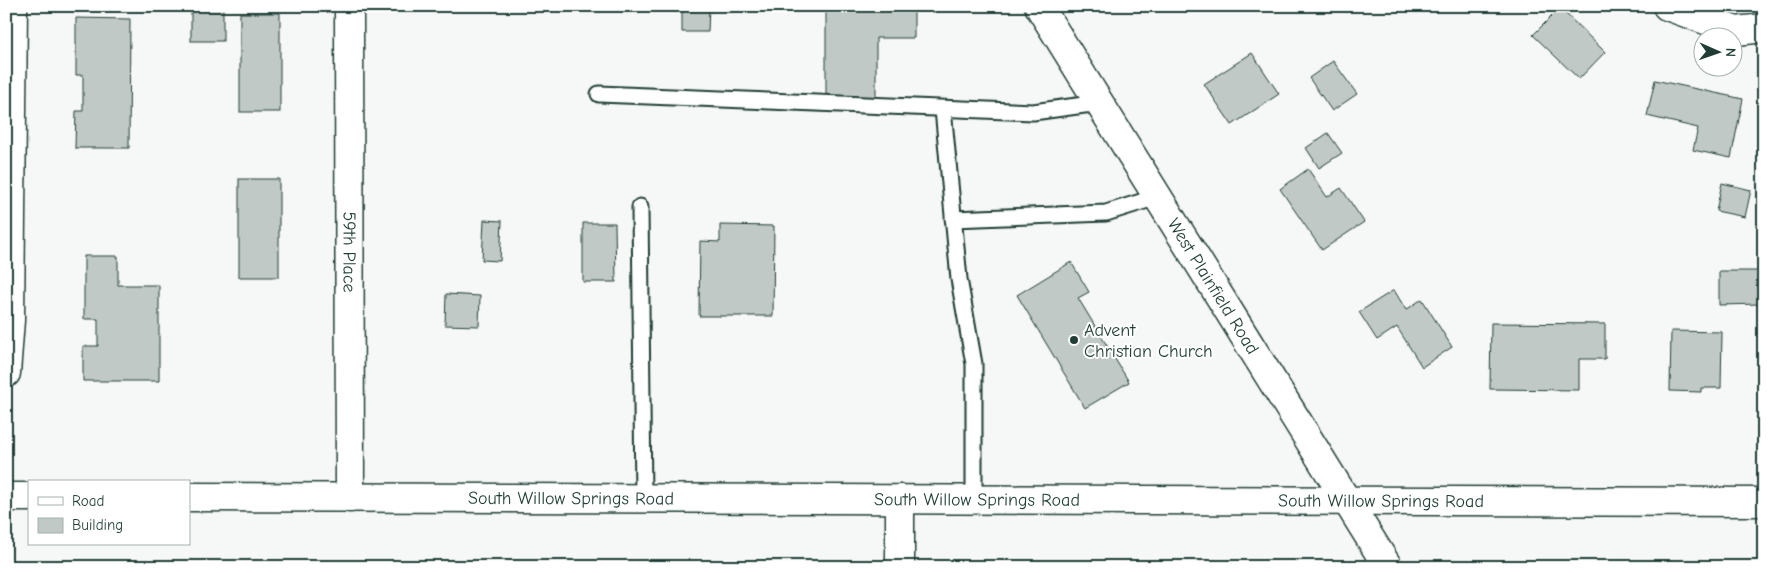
<svg xmlns="http://www.w3.org/2000/svg" width="1770" height="573" viewBox="0 0 1770 573" font-family="'Comic Neue',sans-serif">
<rect width="100%" height="100%" fill="#f6f7f7"/>
<filter id="ink" filterUnits="userSpaceOnUse"><feTurbulence type="fractalNoise" baseFrequency=".02" numOctaves="2"/><feDisplacementMap in="SourceGraphic" scale="10" xChannelSelector="R" yChannelSelector="G"/><feConvolveMatrix kernelMatrix="1 2 1 2 8 2 1 2 1" color-interpolation-filters="sRGB"/></filter>
<g filter="url(#ink)">
<g fill="#c0c9c6" stroke="#1f3d34">
<rect x="191" y="6" width="32" height="35"/>
<polygon points="682,6 709,6 708,32 682,32"/>
<polygon points="826,6 914,6 914,38 876,38 876,98 826,98"/>
<polygon points="1204,6 1217,6 1208,12"/>
<polygon points="1560,8 1605,52 1579,79 1533,35"/>
<rect x="240" y="13" width="40" height="99"/>
<polygon points="76,18 130,19 129,148 75,148 76,111 83,111 83,75 76,75"/>
<polygon points="1252,53 1279,94 1232,125 1204,84"/>
<polygon points="1333,61 1357,94 1332,111 1309,78"/>
<polygon points="1655,80 1743,99 1731,158 1693,150 1698,128 1647,116"/>
<polygon points="1328,133 1342,153 1319,168 1306,148"/>
<polygon points="1308,169 1327,197 1341,188 1364,222 1322,250 1280,189"/>
<rect x="239" y="179" width="40" height="98"/>
<polygon points="1722,183 1751,190 1745,217 1716,211"/>
<polygon points="484,220 502,221 500,261 482,260"/>
<polygon points="583,223 615,223 616,282 583,282"/>
<polygon points="720,225 774,226 773,316 699,316 700,241 720,242"/>
<polygon points="84,256 118,256 118,285 159,285 159,381 83,381 83,346 98,346 98,319 84,319"/>
<polygon points="1071,262 1089,292 1078,298 1129,382 1085,408 1017,295"/>
<polygon points="1719,271 1760,271 1761,304 1719,305"/>
<polygon points="1394,290 1406,310 1422,299 1452,347 1422,367 1397,327 1377,340 1359,312"/>
<polygon points="446,294 480,296 479,326 445,325"/>
<polygon points="1491,323 1605,324 1605,359 1579,359 1579,390 1490,389"/>
<polygon points="1671,331 1722,332 1721,388 1701,388 1701,392 1670,391"/>
</g>
<g fill="none" stroke-linecap="round" stroke-linejoin="round">
<g stroke="#1f3d34" stroke-width="19">
<g id="lane">
<polyline points="599,94 1033,112 1099,103"/>
<polyline points="943,109 959,279 974,364 974,499"/>
<polyline points="640,207 643,498"/>
<polyline points="953,219 1106,213 1157,197"/>
</g>
</g>
<g stroke="#1f3d34" stroke-width="31">
<g id="street">
<path id="s1" d="M349 6 350 498"/>
<polyline points="1667,6 1736,31 1764,28"/>
<polyline points="6,373 10,320 13,6"/>
<polyline points="900,567 900,499"/>
</g>
</g>
<g stroke="#1f3d34" stroke-width="31">
<g id="secondary">
<path id="s2" d="M1039 6 1388 567"/>
<polyline points="6,497 29,497"/>
<path id="s3" d="M189 497 1764 502"/>
</g>
</g>
<use href="#lane" stroke="#fff" stroke-width="15"/>
<use href="#street" stroke="#fff" stroke-width="28"/>
<use href="#secondary" stroke="#fff" stroke-width="28"/>
</g>
</g>
<circle fill="#1f3d34" stroke="#fff" stroke-width="2" cx="1074" cy="340" r="5"/>
<g text-anchor="middle" stroke-width="4" stroke-linejoin="round" paint-order="stroke">
<g font-size="18" fill="#1f3d34" stroke="#fff">
<text dy="6" stroke="none"><textPath href="#s1" startOffset="246">59th Place</textPath></text>
<text dy="6" stroke="none"><textPath href="#s2" startOffset="330">West Plainfield Road</textPath></text>
<text dy="6" stroke="none"><textPath href="#s3" startOffset="382">South Willow Springs Road</textPath></text>
<text dy="6" stroke="none"><textPath href="#s3" startOffset="788">South Willow Springs Road</textPath></text>
<text dy="6" stroke="none"><textPath href="#s3" startOffset="1192">South Willow Springs Road</textPath></text>
</g>
<g font-size="18" fill="#1f3d34" stroke="#fff" text-anchor="start">
<text x="1084" y="336">Advent<tspan x="1084" dy="21">Christian Church</tspan></text>
</g>
</g>
<rect width="1770" height="573" fill="none" stroke="#fff" stroke-width="25"/>
<rect x="12" y="12" width="1745" height="548" fill="none" stroke="#1f3d34" stroke-width="2" filter="url(#ink)"/>
<rect x="28" y="480" width="162" height="65" fill="#ffffff" stroke="#a5b1ae"/>
<rect x="38" y="497" width="25" height="8" fill="#ffffff" stroke="#a5b1ae"/>
<text x="72" y="506" font-size="15" fill="#1f3d34">Road</text>
<rect x="38" y="518" width="25" height="15" fill="#c0c9c6" stroke="#a5b1ae"/>
<text x="72" y="530" font-size="15" fill="#1f3d34">Building</text>
<g transform="translate(1718 52) rotate(92)"><circle r="24" fill="#ffffff" stroke="#a5b1ae"/>
<path d="M0-4L9 19L0 12L-9 19Z" fill="#1f3d34"/>
<text y="-8" font-size="14" font-weight="bold" text-anchor="middle" fill="#1f3d34">N</text>
</g>
</svg>
